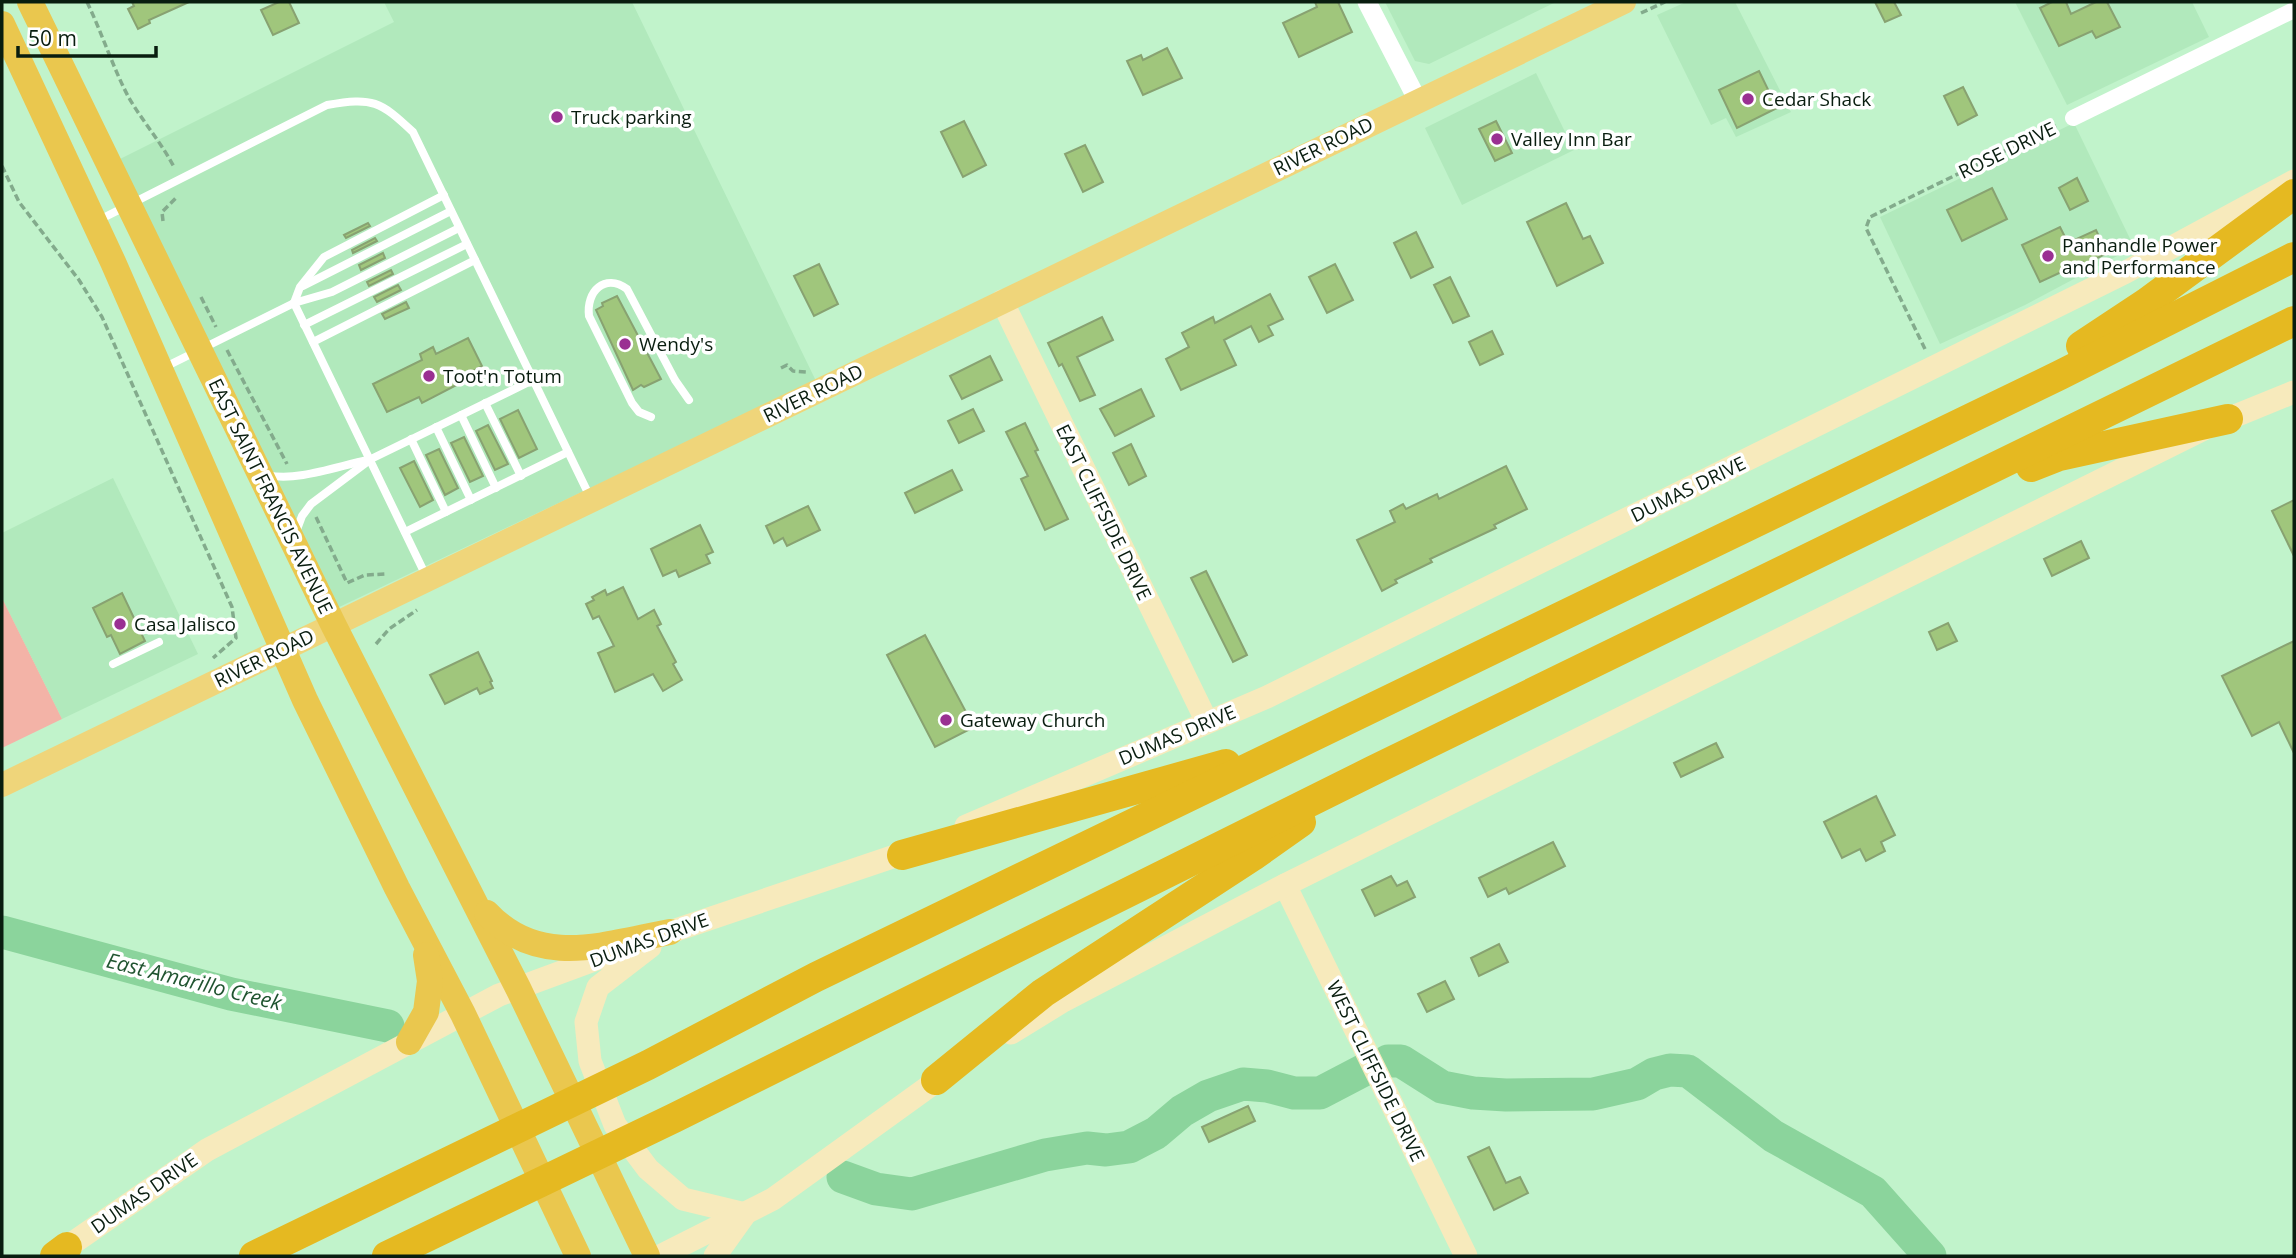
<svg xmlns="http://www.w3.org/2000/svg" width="2296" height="1258" viewBox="0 0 2296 1258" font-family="'Open Sans',sans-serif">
<rect width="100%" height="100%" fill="#c1f3cb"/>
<g fill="#b1e9bc">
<polygon points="384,2 632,2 816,381 335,609 116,161 394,22"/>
<polygon points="1385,2 1556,2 1429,64 1415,61"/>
<polygon points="1686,2 1735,2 1791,112 1736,137 1726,118 1711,125 1657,15"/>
<polygon points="2015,2 2192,2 2209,37 2067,105"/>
<polygon points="1536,73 1574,150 1462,205 1425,128"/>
<polygon points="2074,123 2134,247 2025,305 1940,344 1880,217"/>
<polygon points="113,478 198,654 62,719 2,598 2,533"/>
</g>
<polygon fill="#f3b3a7" points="2,598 62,719 2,748"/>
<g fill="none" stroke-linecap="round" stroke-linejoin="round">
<g stroke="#8bd49c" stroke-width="33">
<polyline points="2,932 231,994 388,1026"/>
<polyline points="1388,1061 1401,1061 1442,1087 1473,1093 1506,1095 1593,1094 1637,1084 1654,1074 1670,1070 1688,1071 1773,1136 1873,1192 1930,1256"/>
<polyline points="843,1177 876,1189 912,1194 1045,1155 1087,1148 1106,1150 1129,1147 1156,1133 1182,1111 1208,1096 1243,1084 1267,1086 1294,1093 1320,1093 1364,1070"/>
</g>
</g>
<g fill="#a0c67c" stroke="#88a271" stroke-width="2">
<polygon points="132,2 189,2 149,20 150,23 138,29 128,9 134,6"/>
<polygon points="279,2 289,2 299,23 273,35 261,10"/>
<polygon points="1315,2 1338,2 1352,32 1299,57 1283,23 1317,7"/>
<polygon points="1875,2 1894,2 1901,15 1885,22"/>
<polygon points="2052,2 2066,2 2071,14 2096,2 2107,2 2120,27 2096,38 2092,31 2059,46 2040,8"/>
<polygon points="1167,48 1182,78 1143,95 1127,61 1141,55 1143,60"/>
<polygon points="1759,71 1777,108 1737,128 1719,90"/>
<polygon points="1963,87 1977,115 1958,125 1944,96"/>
<polygon points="964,121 986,165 963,177 941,132"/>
<polygon points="1496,121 1512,153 1495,161 1479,129"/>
<polygon points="1085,145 1103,182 1083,192 1065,154"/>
<polygon points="2077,178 2088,201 2070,210 2059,188"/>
<polygon points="1992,188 2007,219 1962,241 1947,210"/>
<polygon points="1566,203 1583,239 1590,236 1603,263 1557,286 1527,222"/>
<polygon points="368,223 370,226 346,238 344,235"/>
<polygon points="2060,227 2068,243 2096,230 2107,253 2084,265 2083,262 2040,282 2022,245"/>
<polygon points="1416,232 1433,267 1411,278 1394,243"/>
<polygon points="375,238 377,241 353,253 352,250"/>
<polygon points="383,253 385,258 361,270 359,265"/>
<polygon points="819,264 838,304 814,316 794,276"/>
<polygon points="1335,264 1353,300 1327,313 1309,277"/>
<polygon points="391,270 393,274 369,286 367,282"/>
<polygon points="1450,277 1469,316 1453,323 1434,285"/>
<polygon points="398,285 401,290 377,302 374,297"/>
<polygon points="1270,294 1283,319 1268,326 1273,335 1259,342 1251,326 1224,340 1236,365 1181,390 1166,359 1189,347 1182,333 1213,317 1215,323"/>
<polygon points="617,296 661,379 644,387 641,385 633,390 596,310 603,306 602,303"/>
<polygon points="406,302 409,308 385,319 382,314"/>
<polygon points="1102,317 1113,340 1077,357 1095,395 1080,401 1062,364 1059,366 1048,343"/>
<polygon points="1492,331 1503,354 1480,365 1469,342"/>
<polygon points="468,338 482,366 468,374 470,378 422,403 419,397 387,412 373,384 422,360 420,354 433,347 436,354"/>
<polygon points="990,356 1002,380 962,399 950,376"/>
<polygon points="1141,389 1154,416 1115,436 1100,409"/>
<polygon points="973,409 984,431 959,443 948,421"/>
<polygon points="518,410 537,449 519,458 500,419"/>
<polygon points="1025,423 1038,450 1035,451 1068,519 1045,530 1021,479 1028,476 1006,432"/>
<polygon points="488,425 508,464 495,470 476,431"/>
<polygon points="464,437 483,476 470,482 451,443"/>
<polygon points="1131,444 1146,476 1129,485 1113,453"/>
<polygon points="439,449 458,488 445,495 426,455"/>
<polygon points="414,461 433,500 420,507 400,468"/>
<polygon points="1506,466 1527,509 1494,525 1496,528 1430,559 1432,562 1395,580 1397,583 1382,591 1357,540 1395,522 1390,511 1403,504 1406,509 1437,494 1439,499"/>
<polygon points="952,470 962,490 915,513 905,493"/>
<polygon points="2294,500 2294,556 2272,511"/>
<polygon points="808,506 820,530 787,546 783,538 774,543 766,526"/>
<polygon points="700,525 713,552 706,555 710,563 679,577 676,570 663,576 651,549"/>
<polygon points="2081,541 2089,558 2052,576 2044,559"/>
<polygon points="1206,571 1247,655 1233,662 1191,578"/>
<polygon points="623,587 638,619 654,610 661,624 657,626 676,662 673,664 682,680 663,691 653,674 615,692 598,653 614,646 599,616 593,619 586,604 594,600 592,597 605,590 607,595"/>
<polygon points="122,593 145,641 120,654 111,635 107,637 93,608"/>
<polygon points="1948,623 1957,641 1937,650 1929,632"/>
<polygon points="925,635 974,727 935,747 887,655"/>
<polygon points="2294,641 2294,753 2279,722 2252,736 2222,676"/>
<polygon points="478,652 492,681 490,682 493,688 480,694 477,688 445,704 430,675"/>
<polygon points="1716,743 1723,757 1681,777 1674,763"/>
<polygon points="1876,796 1895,835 1881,842 1885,851 1866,861 1860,849 1842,858 1824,822"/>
<polygon points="1553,842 1565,866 1509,894 1506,888 1488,897 1479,878"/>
<polygon points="1391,876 1397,886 1407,881 1415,897 1375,916 1362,890"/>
<polygon points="1499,944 1508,962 1479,976 1471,958"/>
<polygon points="1445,981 1454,999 1427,1012 1418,994"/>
<polygon points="1248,1106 1255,1121 1209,1142 1202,1127"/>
<polygon points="1489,1147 1506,1183 1520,1177 1528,1193 1494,1210 1468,1157"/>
</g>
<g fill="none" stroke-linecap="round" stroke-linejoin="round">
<g stroke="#83ab8c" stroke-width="3.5" stroke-dasharray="7 3.5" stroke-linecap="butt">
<path d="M87 2C102 33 113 68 129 98 143 122 161 142 174 167"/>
<polyline points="1641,13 1665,2"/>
<polyline points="2,166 19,202 79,280 102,317 232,607 236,638 213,658"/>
<polyline points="163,221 162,212 177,197"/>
<polyline points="201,297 216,327"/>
<polyline points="1925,349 1866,228 1870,217 2058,125"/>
<polyline points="227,350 287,464"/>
<polyline points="781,368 787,365 793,371 807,372"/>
<polyline points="316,517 347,583 365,575 385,574"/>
<polyline points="376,644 389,629 417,610"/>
</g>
<g stroke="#fff" stroke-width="8">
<path d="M97 221 327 105C373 97 380 101 413 132L590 497"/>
<polyline points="303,286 451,211"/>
<polyline points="294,303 300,287 324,257 444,195"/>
<polyline points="294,303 332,292 459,228"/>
<polyline points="304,325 467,244"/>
<polyline points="313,342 475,260"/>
<polyline points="163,368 294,303 426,576"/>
<polyline points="485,403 521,476"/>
<polyline points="461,415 496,488"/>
<path d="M651 417 639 412 632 403 589 316C586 291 605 273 627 289L675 380 689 400"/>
<polyline points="436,427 471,500"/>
<polyline points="411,439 446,512"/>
<path d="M268 475C295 482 338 466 368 460"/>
<polyline points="296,532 302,516 311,504 371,459 533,380"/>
<polyline points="405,532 568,452"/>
<polyline points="113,664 159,642"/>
</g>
<polyline stroke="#fff" stroke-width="16" points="2073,118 2294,10"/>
<polyline stroke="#fff" stroke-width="19" points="1367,2 1418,101"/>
<g stroke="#f7eabc" stroke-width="23">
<polyline points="1002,301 1207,722"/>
<polyline points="966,826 1267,697 2126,272 2294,181"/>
<polyline points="1285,885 1466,1256"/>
<polyline points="650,947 598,987 586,1022 590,1061 615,1125 648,1169 683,1199 745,1214 715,1256"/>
<polyline points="1011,1033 1063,1001 1285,885 2208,427 2294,392"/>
<polyline points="67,1247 207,1150 499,995 670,932 916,849"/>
<polyline points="660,1256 773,1199 949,1072"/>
</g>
<polyline stroke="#efd57a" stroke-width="24" points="2,785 1624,2"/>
<g stroke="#eac74e" stroke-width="26">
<polyline points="30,2 333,624 518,988 647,1256"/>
<polyline points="2,24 113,262 305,700 397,888 463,1014 578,1256"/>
<path d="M487 913C539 969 605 944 670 932"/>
<polyline points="409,1042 426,1012 430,981 426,955"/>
</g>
<g stroke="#e5b921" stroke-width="30">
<polyline points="2081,346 2146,303 2294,194"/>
<polyline points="2031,467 2059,456 2228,419"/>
<polyline points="902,855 1226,764"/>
<polyline points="936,1080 1043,993 1253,856 1301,822"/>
<polyline points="55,1256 67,1247"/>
<polyline points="254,1256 648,1065 816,977 2060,375 2294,257"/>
<polyline points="387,1256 674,1118 1372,771 2294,321"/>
</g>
</g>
<g fill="#9a3092" stroke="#fff" stroke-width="2.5">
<circle cx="1748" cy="99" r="7"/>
<circle cx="557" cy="117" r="7"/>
<circle cx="1497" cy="139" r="7"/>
<circle cx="2048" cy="256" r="7"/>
<circle cx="625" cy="344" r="7"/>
<circle cx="429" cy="376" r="7"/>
<circle cx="120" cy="624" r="7"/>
<circle cx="946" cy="720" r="7"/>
</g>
<g text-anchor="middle" stroke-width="7" stroke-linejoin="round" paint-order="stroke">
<g font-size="19" fill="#091d0f" stroke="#fff" text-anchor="start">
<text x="1762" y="106">Cedar Shack</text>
<text x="571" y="124">Truck parking</text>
<text x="1511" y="146">Valley Inn Bar</text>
<text x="2062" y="252">Panhandle Power<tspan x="2062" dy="22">and Performance</tspan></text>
<text x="639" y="351">Wendy's</text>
<text x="443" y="383">Toot'n Totum</text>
<text x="134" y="631">Casa Jalisco</text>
<text x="960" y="727">Gateway Church</text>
</g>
<g font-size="19" fill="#091d0f" stroke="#fff">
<text transform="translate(1323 146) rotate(-26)" y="7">RIVER ROAD</text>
<text transform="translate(2007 150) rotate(-26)" y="7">ROSE DRIVE</text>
<text transform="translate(813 393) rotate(-26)" y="7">RIVER ROAD</text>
<text transform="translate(1688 489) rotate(-26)" y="7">DUMAS DRIVE</text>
<text transform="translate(271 496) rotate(64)" y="7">EAST SAINT FRANCIS AVENUE</text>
<text transform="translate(1104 512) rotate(64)" y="7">EAST CLIFFSIDE DRIVE</text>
<text transform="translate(264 658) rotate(-26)" y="7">RIVER ROAD</text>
<text transform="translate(1177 735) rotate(-23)" y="7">DUMAS DRIVE</text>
<text transform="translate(649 940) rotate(-20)" y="7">DUMAS DRIVE</text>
<text transform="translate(1376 1071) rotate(64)" y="7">WEST CLIFFSIDE DRIVE</text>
<text transform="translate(144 1193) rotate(-35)" y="7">DUMAS DRIVE</text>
</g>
<g font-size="21" font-style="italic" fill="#205430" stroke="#fff">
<text transform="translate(194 982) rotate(14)" y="7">East Amarillo Creek</text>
</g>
</g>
<rect width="2296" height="1258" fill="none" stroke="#091d0f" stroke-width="7"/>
<path d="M18 46v10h138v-10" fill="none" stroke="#091d0f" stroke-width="3.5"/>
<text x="28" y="46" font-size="21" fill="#091d0f" stroke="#ffffff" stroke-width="5" paint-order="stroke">50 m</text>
</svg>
